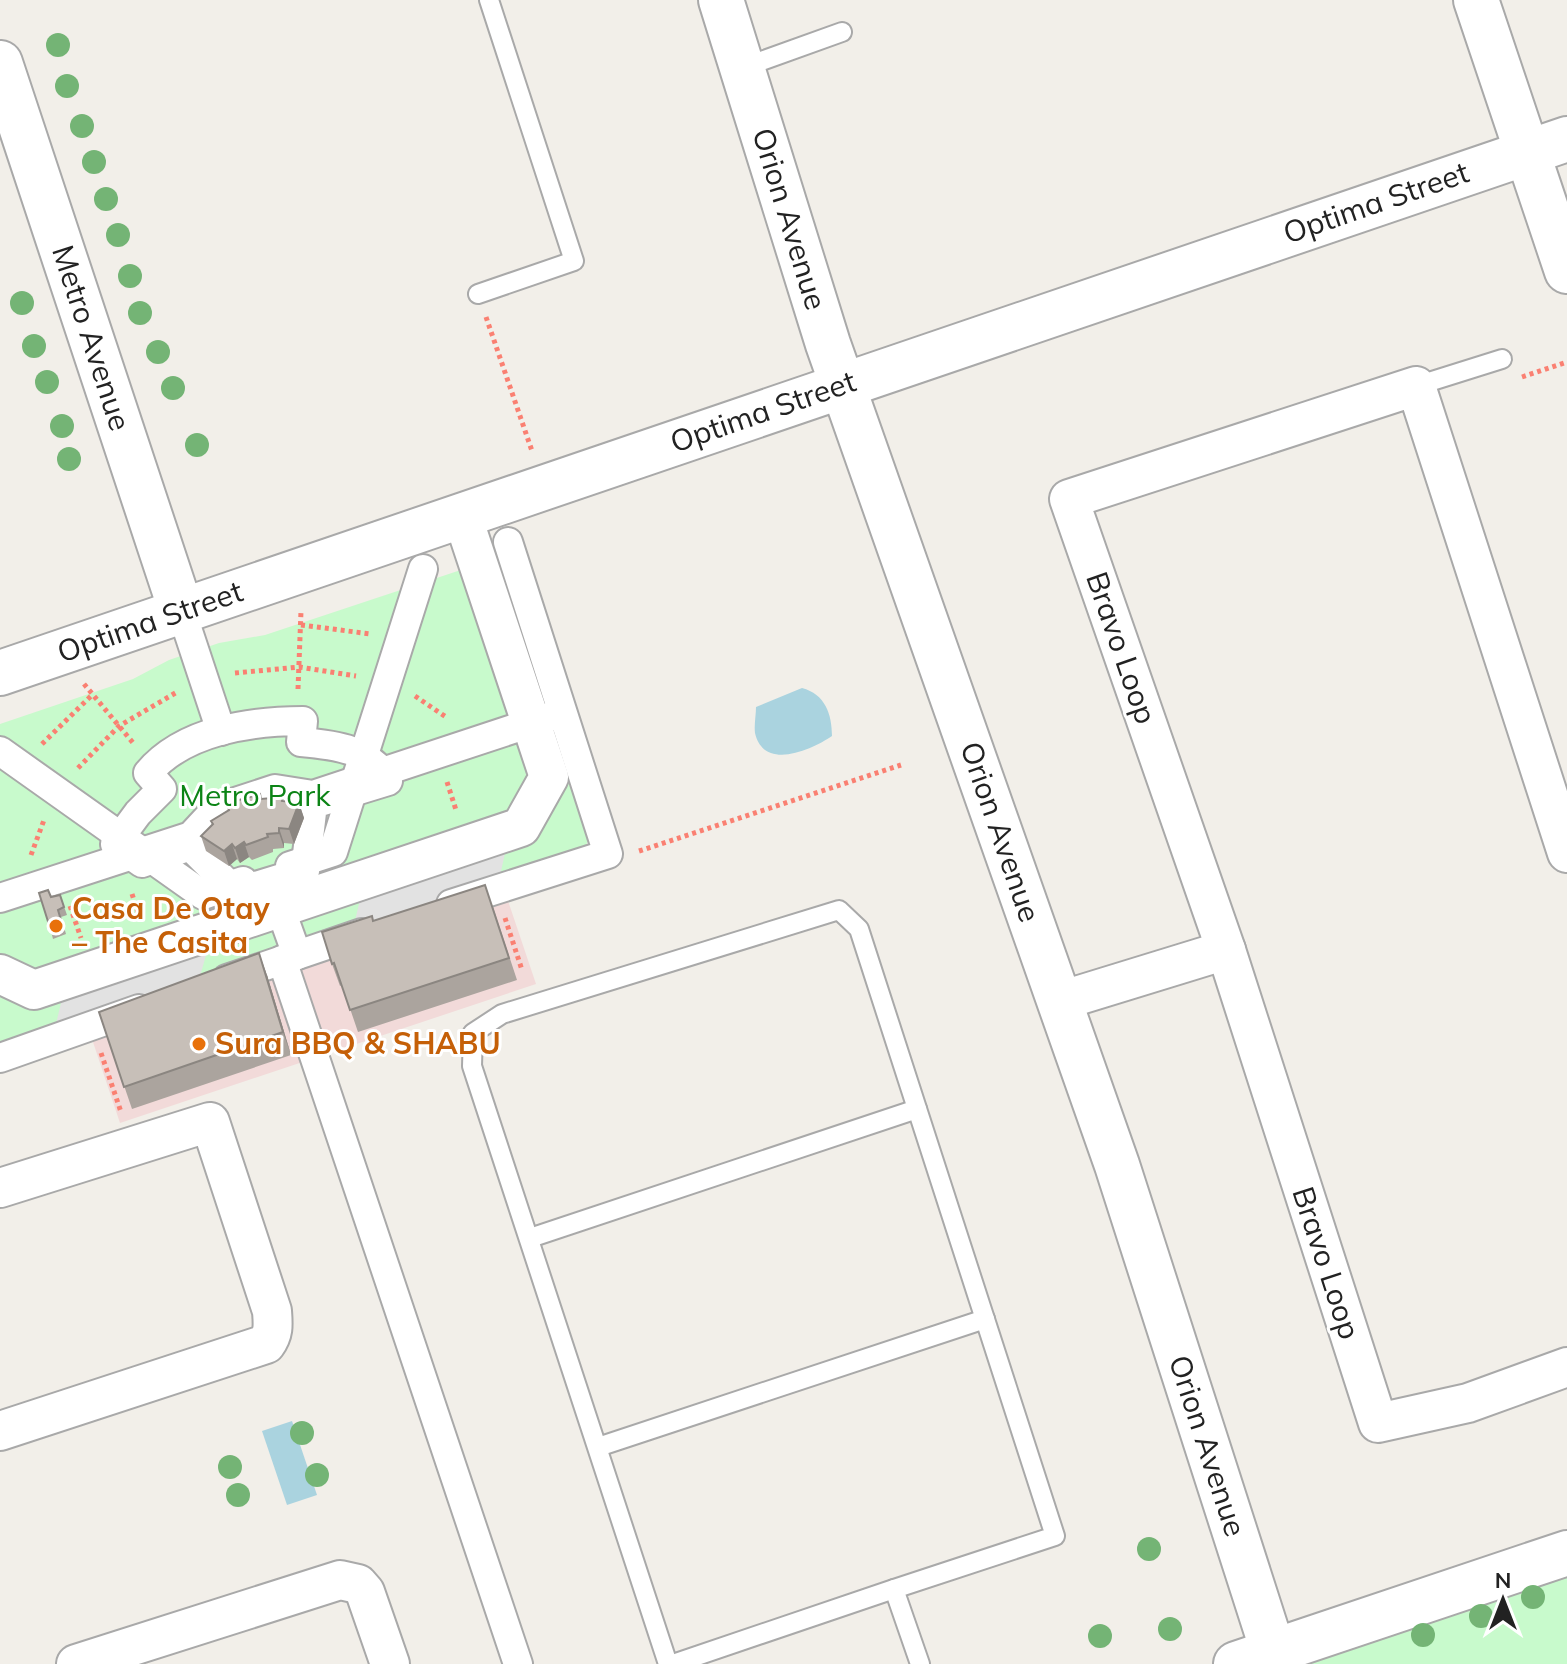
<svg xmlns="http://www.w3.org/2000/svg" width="1567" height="1664" viewBox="0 0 1567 1664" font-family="Mulish,sans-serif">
<rect width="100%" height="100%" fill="#f2efe9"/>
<polygon fill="#f2dad9" points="501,880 536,984 120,1123 85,1018"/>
<g fill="#c8facc">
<polygon points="503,556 592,832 583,852 0,1044 0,724 133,679 169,660 219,643 265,635"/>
<polygon points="1567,1553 1567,1664 1277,1664"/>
</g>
<g fill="#e2e2e2">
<polygon points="510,831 499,880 353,929 365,879"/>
<polygon points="213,930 199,980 55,1028 67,978"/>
</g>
<g fill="#aad3df">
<path d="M802 688C825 694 832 714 832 736 813 749 764 772 755 733 754 725 756 715 756 707Z"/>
<polygon points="292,1421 317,1495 287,1505 262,1431"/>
</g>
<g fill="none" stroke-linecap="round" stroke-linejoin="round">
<g stroke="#a9a9a9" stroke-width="22">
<g id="service">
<polyline points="742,68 842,32"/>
<polyline points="478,294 574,261 489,0"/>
<polyline points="1416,386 1502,359"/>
<polyline points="530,1238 917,1109"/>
<polyline points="598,1447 985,1319"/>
<polyline points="668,1664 472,1066 473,1033 502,1014 839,910 859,929 1055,1536 894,1589 920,1664"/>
<polyline points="673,1664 894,1589"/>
</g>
</g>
<g stroke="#a9a9a9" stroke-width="32">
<g id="pedestrian">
<polyline points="182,613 221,731"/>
<path d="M303 721 301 742C336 745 370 749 388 781L313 804 305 871 236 892 190 846 142 863 115 844 138 813 162 789 148 773C184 730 252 721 303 721Z"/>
<polyline points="0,751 203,895 243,881"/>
<polyline points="290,866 333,852 423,569"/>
<polyline points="274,891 297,955"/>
<polyline points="0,898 191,836 217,808 275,789 313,795 549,717"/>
<polyline points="451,904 608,854 508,542"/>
<polyline points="282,960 518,1664"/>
<polyline points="227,979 362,933"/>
<polyline points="0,1058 139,1009"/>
</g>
</g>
<g stroke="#a9a9a9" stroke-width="42">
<g id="minor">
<polyline points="1567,853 1416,386 1069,499 1226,950 1378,1423 1468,1403 1567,1367"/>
<polyline points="0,974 34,990 521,827 549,777 462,515"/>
<polyline points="1060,1001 1226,950"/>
<path d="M0 1188 210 1122 272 1311C273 1325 274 1333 266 1344L0 1431"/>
<polyline points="76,1664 340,1580 358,1584 365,1592 390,1664"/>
</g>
</g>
<g stroke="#a9a9a9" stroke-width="48">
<g id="tertiary">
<polyline points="721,0 828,344 1117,1165 1273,1651"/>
<polyline points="1476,0 1567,271"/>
<polyline points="0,63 182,613"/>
<polyline points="0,673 1567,139"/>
<polyline points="1236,1664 1567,1553"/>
</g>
</g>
<g stroke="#fa8072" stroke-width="5" stroke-dasharray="4 4" stroke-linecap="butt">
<polyline points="486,317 532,451"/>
<polyline points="1522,377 1567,362"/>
<polyline points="301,625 371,634"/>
<polyline points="235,673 299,667 356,676"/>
<polyline points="84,684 134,744"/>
<polyline points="298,689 301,611"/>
<polyline points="415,696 446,717"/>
<polyline points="42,744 93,694"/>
<polyline points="78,768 119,726 177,692"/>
<polyline points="447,782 456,810"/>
<polyline points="639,851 901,765"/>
<polyline points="31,855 44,820"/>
<polyline points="132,894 140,918"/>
<polyline points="70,906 81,938"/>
<polyline points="505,918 522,970"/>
<polyline points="101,1053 121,1112"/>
</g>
<use href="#service" stroke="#fff" stroke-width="18"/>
<use href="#pedestrian" stroke="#fff" stroke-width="28"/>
<use href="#minor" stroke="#fff" stroke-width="38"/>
<use href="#tertiary" stroke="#fff" stroke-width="44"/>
</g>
<g fill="#74b475">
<circle cx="58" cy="45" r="12"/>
<circle cx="67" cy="86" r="12"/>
<circle cx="82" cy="126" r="12"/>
<circle cx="94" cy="162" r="12"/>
<circle cx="106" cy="199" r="12"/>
<circle cx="118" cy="235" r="12"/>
<circle cx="130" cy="276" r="12"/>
<circle cx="22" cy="303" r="12"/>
<circle cx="140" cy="313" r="12"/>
<circle cx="34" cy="346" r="12"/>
<circle cx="158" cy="352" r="12"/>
<circle cx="47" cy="382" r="12"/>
<circle cx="173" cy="388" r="12"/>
<circle cx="62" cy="426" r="12"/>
<circle cx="197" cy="445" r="12"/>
<circle cx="69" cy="459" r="12"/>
<circle cx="302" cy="1433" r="12"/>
<circle cx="230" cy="1467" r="12"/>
<circle cx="317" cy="1475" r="12"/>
<circle cx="238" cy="1495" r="12"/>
<circle cx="1149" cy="1549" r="12"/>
<circle cx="1533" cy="1597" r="12"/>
<circle cx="1481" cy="1616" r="12"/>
<circle cx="1170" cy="1629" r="12"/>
<circle cx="1423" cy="1635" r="12"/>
<circle cx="1100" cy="1636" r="12"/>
</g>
<g fill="#aba49e">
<polygon points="261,799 299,803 304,818 294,844 284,843 284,848 273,849 273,852 252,860 249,857 240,863 237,859 229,866 206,851 201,836 212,825 211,821 228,810 227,805"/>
<polygon points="60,895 67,915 61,917 66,934 53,939 51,931 51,897"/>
<polygon points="493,907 517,980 358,1032 342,985 340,986 332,964 374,921"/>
<polygon points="267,975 291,1055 132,1109 99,1012"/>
</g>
<g fill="#8b8681">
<polygon points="299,803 304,818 294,844 289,829"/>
<polygon points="279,828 284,843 284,848 279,833"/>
<polygon points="244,842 249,857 240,863 235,848"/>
<polygon points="232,844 237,859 229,866 224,851"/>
<polygon points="259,953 267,975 291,1055 283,1032"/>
</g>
<g fill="#c7bfb8" stroke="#8b8681" stroke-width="2">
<polygon points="260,794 261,799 283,797 282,801 299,803 289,829 279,828 279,833 267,834 268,837 246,845 244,842 235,848 232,844 224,851 201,836 213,824 211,821 229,810 227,805 239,800"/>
<polygon points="485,885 509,958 350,1010 334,963 332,964 322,932 372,916 373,921"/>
<polygon points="48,890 51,897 60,895 64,907 58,910 63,927 51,931 39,893"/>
<polygon points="259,953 283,1032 124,1087 99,1012"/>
</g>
<g fill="#e8710a" stroke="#fff" stroke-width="3">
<circle cx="56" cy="926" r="8"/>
<circle cx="199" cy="1044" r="8"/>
</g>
<g text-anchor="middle" stroke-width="6" stroke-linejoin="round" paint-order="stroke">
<g font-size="30" fill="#222" stroke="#fff">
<text transform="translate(1376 203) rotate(-19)" y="10">Optima Street</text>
<text transform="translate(789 219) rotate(73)" y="10">Orion Avenue</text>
<text transform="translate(91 338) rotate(72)" y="10">Metro Avenue</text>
<text transform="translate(763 412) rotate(-19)" y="10">Optima Street</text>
<text transform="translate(150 622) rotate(-19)" y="10">Optima Street</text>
<text transform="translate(1121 648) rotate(71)" y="10">Bravo Loop</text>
<text transform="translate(1000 832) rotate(71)" y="10">Orion Avenue</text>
<text transform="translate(1326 1263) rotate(72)" y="10">Bravo Loop</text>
<text transform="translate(1207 1446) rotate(72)" y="10">Orion Avenue</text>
</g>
<g font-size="30" fill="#0c8416" stroke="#fff">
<text x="255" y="806">Metro Park</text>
</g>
<g font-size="30" font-weight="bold" fill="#c56008" stroke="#fff" text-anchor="start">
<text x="72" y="919">Casa De Otay<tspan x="72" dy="34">– The Casita</tspan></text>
<text x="215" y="1054">Sura BBQ &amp; SHABU</text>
</g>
</g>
<g transform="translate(1503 1600)" stroke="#ffffff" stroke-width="6" paint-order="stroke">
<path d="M0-6L14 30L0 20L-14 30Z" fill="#222222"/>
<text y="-12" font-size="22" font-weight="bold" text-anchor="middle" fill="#222222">N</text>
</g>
</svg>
